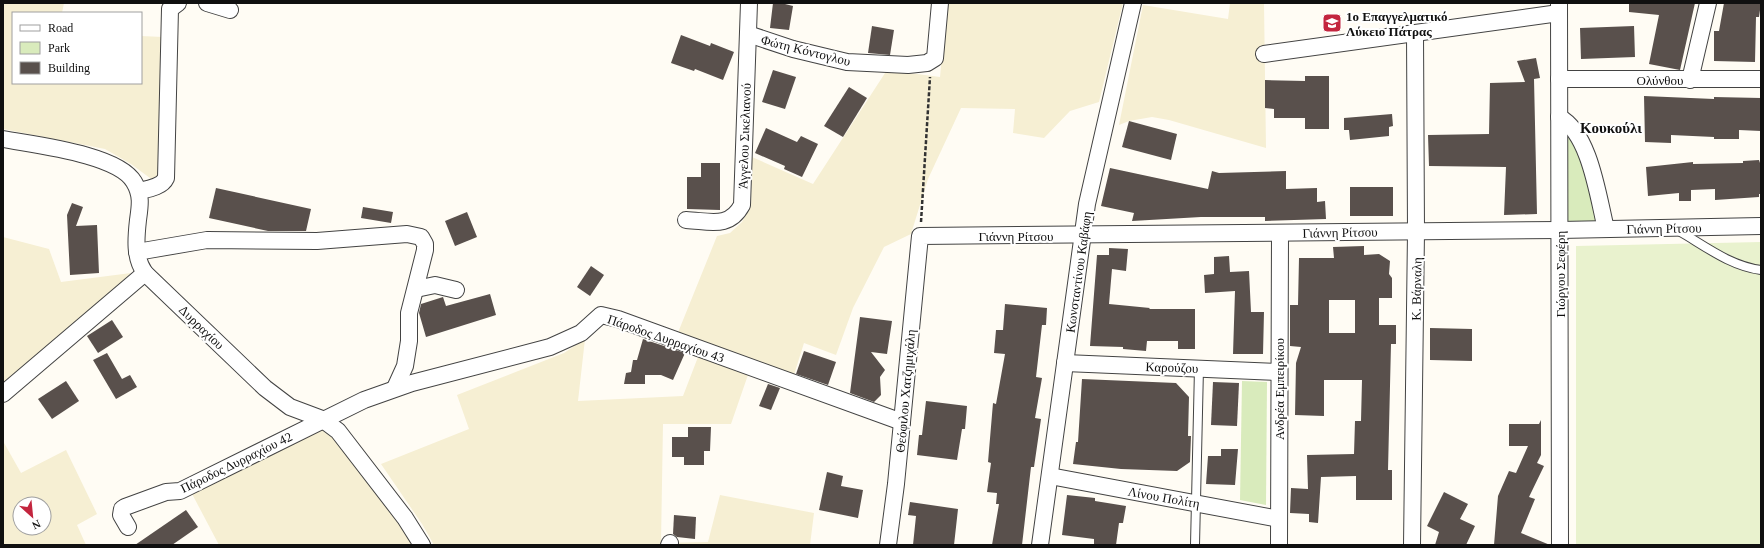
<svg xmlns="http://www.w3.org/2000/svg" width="1764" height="548" viewBox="0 0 1764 548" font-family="'Times New Roman',serif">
<rect width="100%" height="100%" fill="#fffcf4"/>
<g fill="#f6efd3" fill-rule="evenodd">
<polygon points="3,3 64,3 62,13 13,13 13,83 141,83 141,36 163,37 172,169 154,181 131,164 105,149 3,129"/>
<polygon points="947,3 1123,3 1099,102 1070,111 1044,138 1013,133 1015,109 961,108 928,179 911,234 884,247 853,308 836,355 804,343 793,378 677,335 717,236 730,233 742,222 751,205 752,157 813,184 887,70 940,77"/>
<polygon points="1230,3 1264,3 1266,148 1169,120 1152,117 1129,121 1119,125 1143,5 1228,19"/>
<polygon points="3,237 49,249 61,282 131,273 97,307 3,387"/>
<polygon points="585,339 578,401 683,396 698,357 749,372 731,424 663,424 661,543 708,542 720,495 814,513 810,545 434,545 422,524 381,464 469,429 457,395 564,353"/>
<polygon points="323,423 419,545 219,545 190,490"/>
<path d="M3 441 21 473 66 450 97 514 77 525 86 545H3ZM20 504H44V528H20Z"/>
</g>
<g fill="#d9ebbc">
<polygon points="1567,120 1606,229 1560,230"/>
<polygon points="1242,381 1267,382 1266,505 1240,500"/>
</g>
<polygon fill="#e9f2ce" points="1761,242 1761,545 1576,545 1576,246"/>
<g fill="#59504c" fill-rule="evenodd">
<polygon points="773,3 785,3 785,4 793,6 789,30 770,28"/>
<polygon points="1629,3 1695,3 1680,70 1649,64 1659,15 1629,12"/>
<polygon points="1724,3 1761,3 1759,17 1756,17 1755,62 1714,61 1714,31 1719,31"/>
<polygon points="872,26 894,30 890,55 868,53"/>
<polygon points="1634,26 1635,57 1581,59 1580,28"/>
<polygon points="681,35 710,46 711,43 734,52 723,80 695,69 694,71 671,63"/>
<polygon points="1536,58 1540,78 1534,79 1537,214 1504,215 1506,167 1429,166 1428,135 1489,134 1490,83 1525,82 1517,61"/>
<polygon points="773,70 796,77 785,109 762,102"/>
<polygon points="1305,76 1329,76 1329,129 1305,129 1305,118 1274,118 1274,109 1265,108 1265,80 1305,81"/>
<polygon points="849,87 867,98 843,137 824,126"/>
<polygon points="1644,96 1714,99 1714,97 1761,98 1761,131 1739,130 1739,139 1714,139 1714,137 1671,135 1671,143 1645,142"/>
<polygon points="1392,114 1393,126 1389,127 1389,136 1350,140 1349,130 1344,130 1344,118"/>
<polygon points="1129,121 1177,134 1171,160 1122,147"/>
<polygon points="766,128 797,142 801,136 818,144 802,177 784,169 785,166 755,153"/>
<polygon points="1759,160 1761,166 1761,194 1759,194 1759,197 1715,200 1715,189 1691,190 1691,201 1679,201 1679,193 1648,196 1646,167 1693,162 1693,164 1743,163 1743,161"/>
<polygon points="701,163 720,163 720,210 687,209 687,177 701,177"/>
<polygon points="1110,168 1208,189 1212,171 1219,173 1286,171 1286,189 1317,188 1317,202 1325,201 1326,219 1265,221 1265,217 1201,217 1132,221 1134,213 1101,206"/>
<rect x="1350" y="187" width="43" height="29"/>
<polygon points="216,188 311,209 306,231 268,231 209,218"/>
<polygon points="72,203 83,207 76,226 97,225 99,273 70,275 67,215"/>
<polygon points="363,207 393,212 391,223 361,218"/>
<polygon points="467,212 477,237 455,246 445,221"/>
<path d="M1364 246V255L1379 254 1390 261 1389 274 1392 278V298H1379V325H1396V344H1391L1388 470H1392V500H1356V476L1321 477 1318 523 1309 522V514L1290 513 1291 488 1308 489 1307 455 1354 454 1355 421H1361L1362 380H1324V416L1295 415 1296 363 1301 347 1290 346V305H1298L1299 258H1334L1333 247ZM1329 300H1355V333H1329Z"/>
<polygon points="1109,248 1128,249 1126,271 1112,269 1109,304 1150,308 1149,309 1195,309 1195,349 1178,349 1178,341 1147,341 1146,351 1123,349 1123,347 1090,346 1097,255 1109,255"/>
<polygon points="1229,256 1230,272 1249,271 1251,312 1264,312 1263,354 1233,354 1235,291 1205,293 1204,275 1214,274 1214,257"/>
<polygon points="591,266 604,275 590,296 577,287"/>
<polygon points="490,294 496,315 426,337 419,313 421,304 443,297 446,306"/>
<polygon points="1005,304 1047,308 1046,325 1042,325 1036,377 1042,378 1035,418 1041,419 1034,467 1031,467 1022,545 992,545 999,504 996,504 997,493 987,492 991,463 988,462 993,403 996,404 1005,354 994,353 996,330 1003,330"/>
<polygon points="860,317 892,321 887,354 871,352 885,370 880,377 881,395 874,402 850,393"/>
<polygon points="112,320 123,337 98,353 87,336"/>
<polygon points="1430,328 1472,329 1472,361 1430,360"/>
<polygon points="643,339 685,353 673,380 661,375 645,375 645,384 624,384 626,373 631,372 633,360 637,360"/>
<polygon points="804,351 836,362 828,385 796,374"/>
<polygon points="107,353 122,379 130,375 137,387 116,399 93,360"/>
<polygon points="1082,379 1176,383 1189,397 1188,436 1191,436 1190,462 1177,471 1121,469 1073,464 1076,442 1078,442"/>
<polygon points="66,381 79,401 52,419 38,399"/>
<polygon points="1213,382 1239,383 1237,426 1211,425"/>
<polygon points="768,384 780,388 771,410 759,406"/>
<polygon points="926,401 967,406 965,429 962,429 957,460 917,455 919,435 922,435"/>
<polygon points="1541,420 1541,455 1537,463 1544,466 1529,497 1535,499 1521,533 1550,545 1494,545 1498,496 1509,471 1516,473 1528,446 1509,446 1509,424 1539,424"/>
<polygon points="688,427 711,427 710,451 704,451 704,465 684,465 684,457 672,457 672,437 688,437"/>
<polygon points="1221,449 1238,449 1235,485 1206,484 1208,456 1221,456"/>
<polygon points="827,472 843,476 841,486 863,490 858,518 819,510"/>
<polygon points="1444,492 1468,504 1460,519 1475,526 1466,545 1435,545 1439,532 1427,526"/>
<polygon points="1067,495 1095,498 1095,501 1126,506 1123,523 1119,523 1116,545 1094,544 1094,539 1062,535"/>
<polygon points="910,502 958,509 954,545 913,545 916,516 908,515"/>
<polygon points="186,510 198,527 172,545 135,545"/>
<polygon points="674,515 696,517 695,539 677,537 673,534"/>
</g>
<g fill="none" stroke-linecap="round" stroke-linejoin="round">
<g stroke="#434343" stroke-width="10">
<g id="lane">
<path d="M1679 231C1705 246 1730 266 1761 270"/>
<polyline points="1195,545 1199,368"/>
</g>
</g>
<g stroke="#434343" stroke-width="18">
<g id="street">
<polyline points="207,3 230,10"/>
<polyline points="1559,3 1560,545"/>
<polyline points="748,34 793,49 847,62 908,65 927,63 935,58 940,3"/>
<polyline points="1264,54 1559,13"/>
<polyline points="1559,79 1761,79"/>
<polyline points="1690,80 1708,3"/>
<path d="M1559 117C1590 133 1598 197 1606 229"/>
<path d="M3 139C34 145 118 154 134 182 142 195 140 206 138 220 136 238 134 258 145 273L265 388 290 407 322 419 338 431 405 518 422 545"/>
<path d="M139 191C148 189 162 187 166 178L170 9 178 3"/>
<path d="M686 220C710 221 729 229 742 205L749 3"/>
<polyline points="137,252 207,240 317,241 407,234 421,237 425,244 425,250 409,313 409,341 405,366 395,388"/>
<polyline points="416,289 435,285 456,290"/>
<polyline points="1065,363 1279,372"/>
<polyline points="3,394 145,273"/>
<polyline points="1050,476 1279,519"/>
<polyline points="128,527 121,515 122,509 125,507 166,492 180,491 364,400 412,383 550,347 581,333 601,315 618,319 902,422"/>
<polyline points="669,545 670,543"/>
<polyline points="888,545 896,484 920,236 1560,230 1761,226"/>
<polyline points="1040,545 1087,204 1133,3"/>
<polyline points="1279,545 1280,233"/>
<polyline points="1412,545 1416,232 1415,33"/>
</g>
</g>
<polyline stroke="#323232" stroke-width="2.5" stroke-dasharray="4 2" stroke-linecap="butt" points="921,222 930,77"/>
<use href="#lane" stroke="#fff" stroke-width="8"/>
<use href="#street" stroke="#fff" stroke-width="16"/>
</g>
<defs>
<g id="school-square" transform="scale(1)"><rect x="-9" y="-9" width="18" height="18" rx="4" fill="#c3253e" stroke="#fff"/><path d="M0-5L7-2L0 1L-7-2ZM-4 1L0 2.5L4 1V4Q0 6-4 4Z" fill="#fff"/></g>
</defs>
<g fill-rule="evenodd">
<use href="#school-square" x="1332" y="23"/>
</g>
<g text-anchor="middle" stroke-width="4" stroke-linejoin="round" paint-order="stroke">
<g font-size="13" font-weight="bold" fill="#101010" stroke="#fff" text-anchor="start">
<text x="1346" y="21">1o Επαγγελματικό<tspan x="1346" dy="15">Λύκειο Πάτρας</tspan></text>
</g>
<g font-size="13" fill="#101010" stroke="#fff">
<text transform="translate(806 50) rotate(14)" y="5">Φώτη Κόντογλου</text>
<text x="1660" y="85">Ολύνθου</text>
<text transform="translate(744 136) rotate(-88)" y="5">Άγγελου Σικελιανού</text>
<text transform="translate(1664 228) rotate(-1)" y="5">Γιάννη Ρίτσου</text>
<text transform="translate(1340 232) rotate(-1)" y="5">Γιάννη Ρίτσου</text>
<text x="1016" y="241">Γιάννη Ρίτσου</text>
<text transform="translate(1078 272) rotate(-82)" y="5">Κωνσταντίνου Καβάφη</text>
<text transform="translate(1560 274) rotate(-90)" y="5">Γιώργου Σεφέρη</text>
<text transform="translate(1416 289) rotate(-89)" y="5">Κ. Βάρναλη</text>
<text transform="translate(202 327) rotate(44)" y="5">Δυρραχίου</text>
<text transform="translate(666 338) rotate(19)" y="5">Πάροδος Δυρραχίου 43</text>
<text transform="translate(1172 367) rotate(2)" y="5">Καρούζου</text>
<text transform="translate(1279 389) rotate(-90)" y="5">Ανδρέα Εμπειρίκου</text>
<text transform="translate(905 391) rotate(-85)" y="5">Θεόφιλου Χατζημιχάλη</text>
<text transform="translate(236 462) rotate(-26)" y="5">Πάροδος Δυρραχίου 42</text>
<text transform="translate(1164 497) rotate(10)" y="5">Λίνου Πολίτη</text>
</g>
<g font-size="15" font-weight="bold" fill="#101010" stroke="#fff">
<text x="1611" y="133">Κουκούλι</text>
</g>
</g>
<rect width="1764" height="548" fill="none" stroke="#101010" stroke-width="8"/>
<rect x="12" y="12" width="130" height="72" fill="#ffffff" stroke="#9f9f9f"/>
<rect x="20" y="25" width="20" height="6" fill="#ffffff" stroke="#9f9f9f"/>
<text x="48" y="32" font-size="12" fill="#101010">Road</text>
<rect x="20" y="42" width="20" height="12" fill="#d9ebbc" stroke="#9f9f9f"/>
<text x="48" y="52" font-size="12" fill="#101010">Park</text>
<rect x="20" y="62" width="20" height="12" fill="#59504c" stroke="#9f9f9f"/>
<text x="48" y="72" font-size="12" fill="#101010">Building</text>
<g transform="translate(32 516) rotate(153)"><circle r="19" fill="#ffffff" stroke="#9f9f9f"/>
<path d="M0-3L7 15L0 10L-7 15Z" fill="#c3253e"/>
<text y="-6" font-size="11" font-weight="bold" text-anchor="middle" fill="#101010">N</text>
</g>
</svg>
